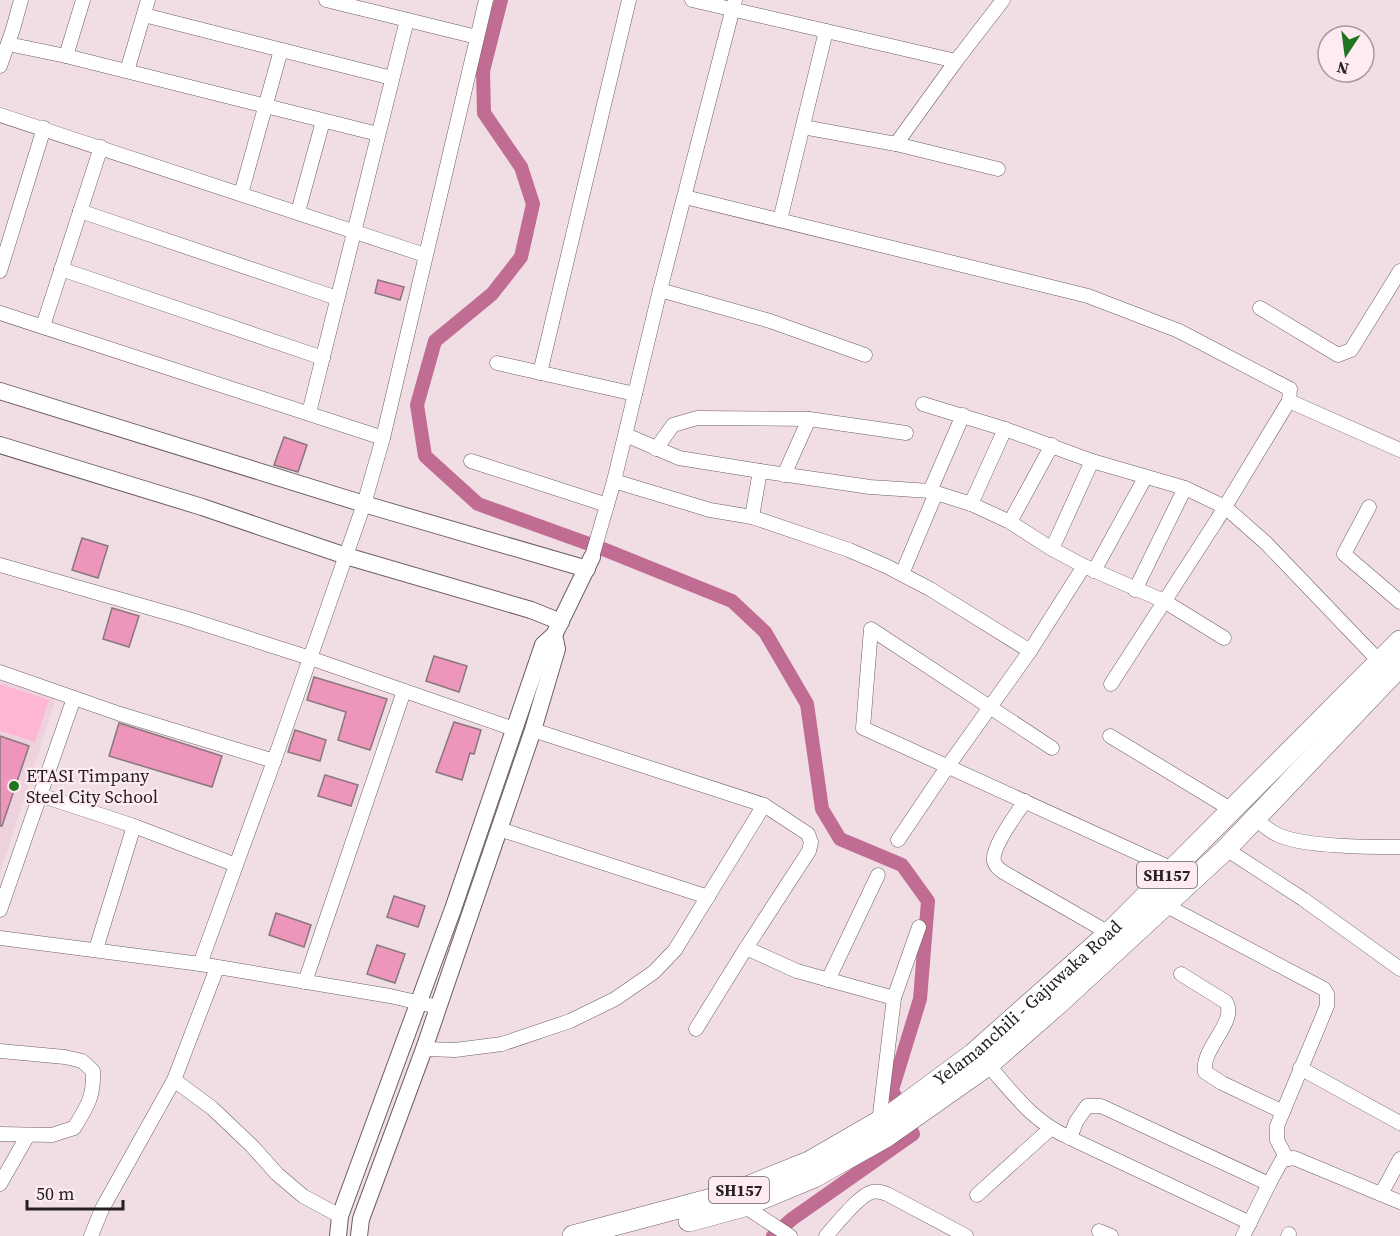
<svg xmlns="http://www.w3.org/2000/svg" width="1400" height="1236" viewBox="0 0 1400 1236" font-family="'Source Serif 4',serif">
<rect width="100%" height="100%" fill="#f1dee5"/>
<polygon fill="#edd2dd" points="0,679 56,697 0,874"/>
<polygon fill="#ffb6d4" points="0,684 49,700 35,742 0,731"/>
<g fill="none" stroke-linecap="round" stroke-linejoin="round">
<polyline stroke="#c16c92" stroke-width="14" points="501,0 483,71 484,113 521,167 533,204 521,257 492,294 435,341 417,405 425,456 478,504 603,549 732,601 765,632 807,704 822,809 840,839 902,865 928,901 920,999 892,1090 913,1134 792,1219 773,1236"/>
</g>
<g fill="#ee95bb" stroke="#88777d" stroke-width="1.5">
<polygon points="378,280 404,287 400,300 375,293"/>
<polygon points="284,437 307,445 298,472 274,465"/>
<polygon points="82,538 108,546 98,578 72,570"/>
<polygon points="112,608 139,616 129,647 103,639"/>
<polygon points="434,656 467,666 459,692 426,681"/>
<polygon points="314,677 387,699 370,750 338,740 346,712 307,700"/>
<polygon points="454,722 481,730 474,754 470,753 462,780 436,772"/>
<polygon points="119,723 222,756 212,787 109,756"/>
<polygon points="295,730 326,740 320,761 288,752"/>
<polygon points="0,736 29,746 2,826 0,826"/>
<polygon points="325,775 358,785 351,806 318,796"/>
<polygon points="394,896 425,906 418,927 387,917"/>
<polygon points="276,913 311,925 304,947 269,935"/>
<polygon points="377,945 405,954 395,983 367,974"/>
</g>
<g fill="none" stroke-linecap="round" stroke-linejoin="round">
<g stroke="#6e5e64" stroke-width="15">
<g id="minor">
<polyline points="326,0 477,37"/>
<polyline points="692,0 956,61"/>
<polyline points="144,15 392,78"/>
<polyline points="8,44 66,56 378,134"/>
<polyline points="66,56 83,0"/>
<polyline points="0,66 13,29 21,0"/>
<polyline points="127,71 148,0"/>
<polyline points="0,115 425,255"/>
<polyline points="803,127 896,144 998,169"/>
<polyline points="896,144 956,61 1003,0"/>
<polyline points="241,194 281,50"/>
<polyline points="685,197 1088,296 1179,331 1290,389 1289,401 1217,520 1111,684"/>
<polyline points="80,211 337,298"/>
<polyline points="298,212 323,121"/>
<polyline points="780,220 826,31"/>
<polyline points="61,269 323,358"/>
<polyline points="0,271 44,128"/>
<polyline points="660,290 770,321 865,355"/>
<polyline points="1260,308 1338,355 1351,350 1400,271"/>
<polyline points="0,313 383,438"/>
<polyline points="43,326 101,147"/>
<polyline points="497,363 635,394"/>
<polyline points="540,373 629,0"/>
<polyline points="1289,401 1400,450"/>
<polyline points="923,404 1005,429 1092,461"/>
<polyline points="309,413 407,20"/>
<polyline points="626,435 679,458 760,471"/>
<polyline points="656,449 673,425 697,418 809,419 906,433"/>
<polyline points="471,461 607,505"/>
<polyline points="784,475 809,419"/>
<polyline points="614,481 710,510 752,517 849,550 886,566 930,589 1030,651"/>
<polyline points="930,491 963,415"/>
<polyline points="971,504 1005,429"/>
<polyline points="1369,507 1344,554 1400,602"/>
<polyline points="752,517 760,471 870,487 930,491 971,504 1010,522 1052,549 1092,461 1185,488 1225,507 1266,543 1380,662"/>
<polyline points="1010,522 1052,445"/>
<polyline points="1052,549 1084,566 1164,601 1224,638"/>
<polyline points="592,557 614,481 660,290 735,0"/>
<polyline points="0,565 185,618 310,658 514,729"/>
<polyline points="1094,571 1145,478"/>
<polyline points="902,574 936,493"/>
<polyline points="1135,590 1185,488"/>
<polyline points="0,672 120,714 274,761"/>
<polyline points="1110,736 1232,810"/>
<polyline points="1052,748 871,629 863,728 1173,869"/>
<polyline points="40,795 134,826 236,865"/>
<path d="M1025 801C1017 813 991 848 994 861 995 866 999 869 1003 872L1109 933"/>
<polyline points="764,805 808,834 811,842 809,851 746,948 797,971 894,998 879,1122"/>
<path d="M1255 818C1262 824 1269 831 1278 835 1304 847 1369 847 1400 847"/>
<polyline points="499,829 708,897"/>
<polyline points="898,840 948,766 1030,651 1084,566"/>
<polyline points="1226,849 1303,899 1400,969"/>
<polyline points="1165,905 1324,989 1327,994 1327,1006 1277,1126 1277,1140 1287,1159"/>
<polyline points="0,910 74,698"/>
<polyline points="0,938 200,964 390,996 438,1007"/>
<polyline points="96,949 134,826"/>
<polyline points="200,964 274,761 364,504 383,438 486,0"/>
<path d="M1181 974 1226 1002C1238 1022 1201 1048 1205 1072L1222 1083 1283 1112"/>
<polyline points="828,980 878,875"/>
<polyline points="305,982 404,691"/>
<polyline points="894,998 919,927"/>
<polyline points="696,1029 746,948"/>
<polyline points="424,1049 455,1050 502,1044 570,1021 615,999 654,972 675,950 764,805 533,730"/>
<path d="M0 1051 65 1057 82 1061 93 1071C94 1097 87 1107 74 1128L52 1135 0 1134"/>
<path d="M988 1065C1015 1095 1032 1121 1070 1138L1076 1122 1087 1106H1101L1269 1184 1282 1160 1294 1158 1400 1202"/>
<polyline points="1300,1068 1400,1123"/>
<polyline points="174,1080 212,1108 252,1146 277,1174 303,1196 340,1216"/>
<polyline points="1070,1138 1250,1223"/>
<polyline points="0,1184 28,1135"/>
<polyline points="1381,1194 1400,1159"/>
<polyline points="977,1195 1050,1129"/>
<polyline points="741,1204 790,1236"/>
<polyline points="1099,1231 1111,1236"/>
<polyline points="91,1236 102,1209 174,1080 217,968"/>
<path d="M826 1236C836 1225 859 1195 872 1192 877 1191 882 1192 887 1194L966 1236"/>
<polyline points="1243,1236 1269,1184"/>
<polyline points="1288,1236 1289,1234"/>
</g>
</g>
<g stroke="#6e5e64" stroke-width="18">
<g id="tertiary">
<polyline points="0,391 364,504 587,569"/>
<polyline points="0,445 202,507 346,556 531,610 561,622"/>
<polyline points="338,1236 340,1216 453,909 543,645 554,635 592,557"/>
<polyline points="359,1236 361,1219 424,1049 533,730 557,649 554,635"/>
</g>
</g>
<g stroke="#6e5e64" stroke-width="22">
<g id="primary">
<polyline points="689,1221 744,1206 814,1177 887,1136 988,1065 1058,1004 1226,849 1400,666"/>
<path id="s1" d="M573 1236 727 1195 809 1162 892 1114 973 1054 1109 933 1400 641"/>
</g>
</g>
<use href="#minor" stroke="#fff" stroke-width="14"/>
<use href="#tertiary" stroke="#fff" stroke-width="16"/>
<use href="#primary" stroke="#fff" stroke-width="21"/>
</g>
<circle fill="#227520" stroke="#feebf2" stroke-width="2" cx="14" cy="786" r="6"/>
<g text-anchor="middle" stroke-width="4.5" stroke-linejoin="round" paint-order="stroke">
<g fill="#feebf2" stroke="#675d60" stroke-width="1.5">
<rect x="1137" y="862" width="60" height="26" rx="4.5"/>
<rect x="709" y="1177" width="60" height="26" rx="4.5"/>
</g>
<g font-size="16" font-weight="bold" fill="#262022">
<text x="1167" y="881">SH157</text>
<text x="739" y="1196">SH157</text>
</g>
<g font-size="18" fill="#262022" stroke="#feebf2" text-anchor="start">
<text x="26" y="782">ETASI Timpany<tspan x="26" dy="21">Steel City School</tspan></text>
</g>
<g font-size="18" fill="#262022" stroke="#feebf2">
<text dy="6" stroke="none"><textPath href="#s1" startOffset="519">Yelamanchili - Gajuwaka Road</textPath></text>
</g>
</g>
<g transform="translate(1346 54) rotate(193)"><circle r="28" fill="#feebf2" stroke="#a89a9f" stroke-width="1.5"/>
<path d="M0-4.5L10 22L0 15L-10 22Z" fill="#227520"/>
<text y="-9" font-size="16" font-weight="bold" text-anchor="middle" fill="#262022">N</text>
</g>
<path d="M27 1200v9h96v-9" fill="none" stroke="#262022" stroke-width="3"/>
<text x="36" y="1200" font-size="18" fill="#262022" stroke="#feebf2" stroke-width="4.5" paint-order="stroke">50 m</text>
</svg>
